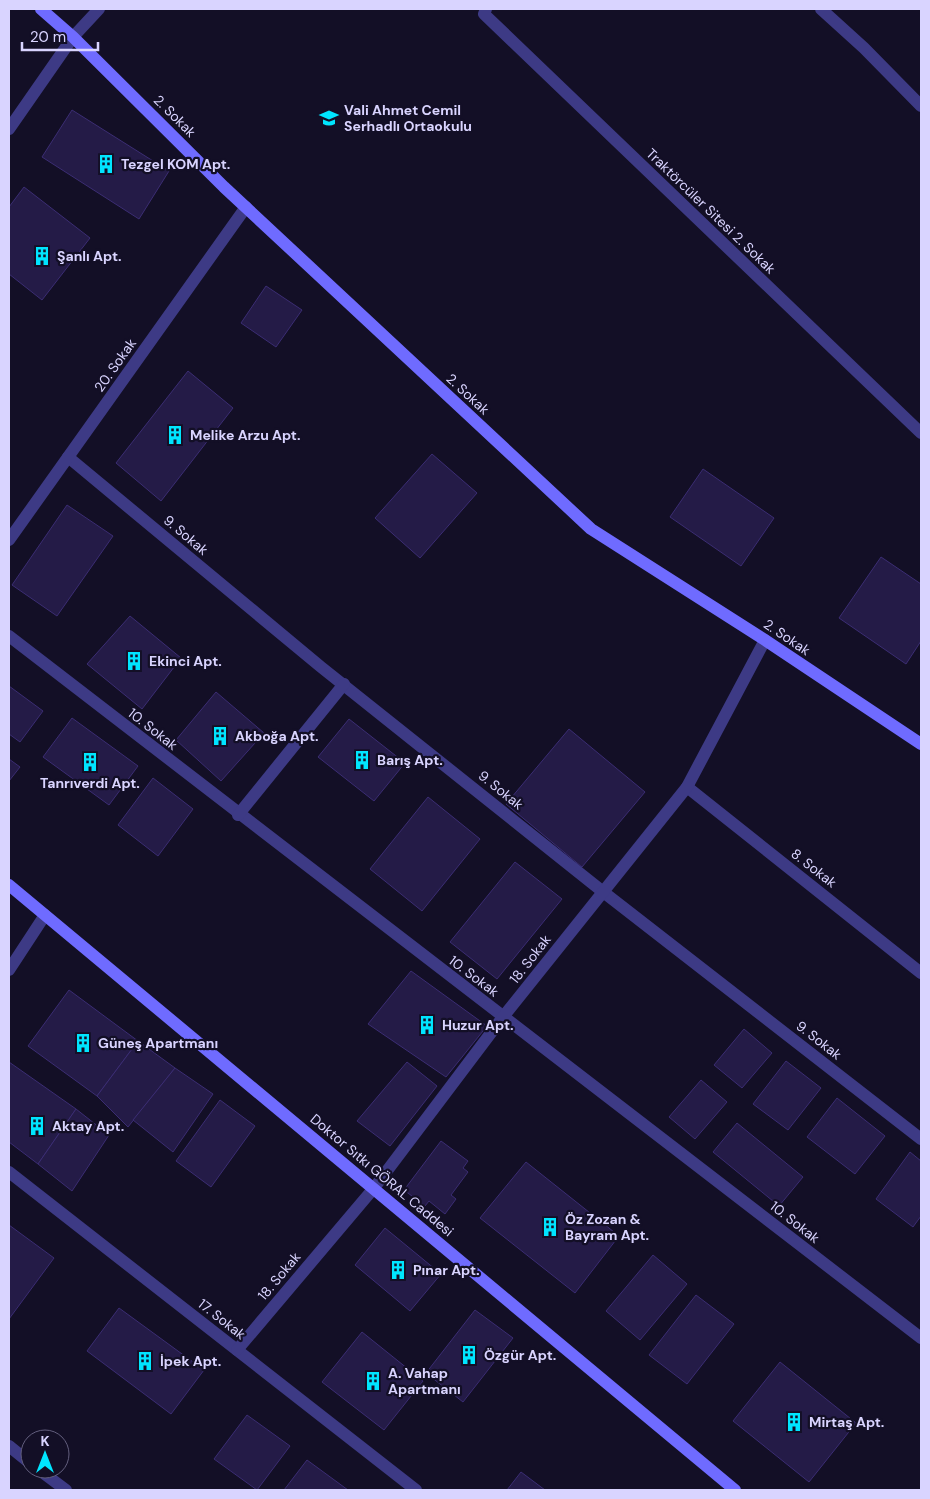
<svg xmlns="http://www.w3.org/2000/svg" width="930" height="1499" viewBox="0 0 930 1499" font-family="'DM Sans',sans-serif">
<rect width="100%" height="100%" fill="#130f26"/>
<g fill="#241b47" stroke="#3b2d73">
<polygon points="72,110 169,171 139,219 42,157"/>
<polygon points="24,187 90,238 42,300 9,274 9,207"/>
<polygon points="266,286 302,310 276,347 241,323"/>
<polygon points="188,371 233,408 161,501 116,463"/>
<polygon points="432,454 477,493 420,558 375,518"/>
<polygon points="703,469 774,518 741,566 670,517"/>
<polygon points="67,505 113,536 57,616 12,585"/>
<polygon points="881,557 921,584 921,641 906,664 839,618"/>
<polygon points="130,616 181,658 142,709 87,664"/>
<polygon points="9,686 43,711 20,742 9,734"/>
<polygon points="216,692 264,733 221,781 176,740"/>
<polygon points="72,718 138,766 109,805 43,757"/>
<polygon points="349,719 405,763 374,801 318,757"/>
<polygon points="569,729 645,792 582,867 506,804"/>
<polygon points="9,759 20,767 9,781"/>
<polygon points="153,778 193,809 158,856 118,825"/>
<polygon points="428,797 480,839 422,911 370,869"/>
<polygon points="515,862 562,899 497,979 450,942"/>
<polygon points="411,971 487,1026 446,1077 368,1024"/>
<polygon points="69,990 138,1041 97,1096 28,1046"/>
<polygon points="744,1029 772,1053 742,1088 714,1065"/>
<polygon points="138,1041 175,1068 128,1127 97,1096"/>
<polygon points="786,1061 821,1088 788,1130 753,1104"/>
<polygon points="9,1062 76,1109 38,1164 9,1142"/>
<polygon points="407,1062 437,1086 390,1146 357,1121"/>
<polygon points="175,1068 213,1094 173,1152 133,1120"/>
<polygon points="701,1080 727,1102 695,1139 669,1117"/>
<polygon points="837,1098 885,1136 855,1174 807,1137"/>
<polygon points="220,1100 255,1126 211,1187 176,1161"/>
<polygon points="76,1109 109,1135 72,1191 38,1164"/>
<polygon points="737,1123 803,1177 779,1206 713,1152"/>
<polygon points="441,1141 468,1161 463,1168 468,1172 451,1195 456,1199 445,1214 429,1201 425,1206 404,1190"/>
<polygon points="910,1152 921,1161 921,1216 913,1227 876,1199"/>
<polygon points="526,1162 619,1236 575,1293 480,1218"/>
<polygon points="9,1225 54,1258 9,1319"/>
<polygon points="385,1228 441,1274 410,1311 355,1265"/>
<polygon points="653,1255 687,1284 640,1340 606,1311"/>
<polygon points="696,1295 734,1324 687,1384 649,1355"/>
<polygon points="119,1308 204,1370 171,1414 87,1351"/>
<polygon points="475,1310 513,1338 463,1402 426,1373"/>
<polygon points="362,1332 423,1381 384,1430 322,1382"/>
<polygon points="780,1362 856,1423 809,1482 733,1421"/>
<polygon points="247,1415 290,1446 257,1490 214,1459"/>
<polygon points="307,1460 348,1490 284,1490"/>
<polygon points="521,1472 545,1490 507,1490"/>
</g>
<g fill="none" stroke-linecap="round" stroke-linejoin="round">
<g stroke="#3d3a85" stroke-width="12">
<polyline points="486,9 484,14 921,433"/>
<polyline points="821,9 864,48 921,106"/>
<polyline points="9,129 73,37 99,9"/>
<polyline points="68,457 321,667 602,891 921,1139"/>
<polyline points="9,540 246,207"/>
<polyline points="9,636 921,1338"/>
<polyline points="687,787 921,973"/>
<polyline points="238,815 344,684"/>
<polyline points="9,970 45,915"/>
<polyline points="9,1172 416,1490"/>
<polyline points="237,1350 374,1188 503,1017 687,787 765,640"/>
<polyline points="9,1446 30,1463"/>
<polyline points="38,1469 66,1490"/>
</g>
<g stroke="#6f6bff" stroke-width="12">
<polyline points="41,9 73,37 224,187 591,529 765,640 921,744"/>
<polyline points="9,885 735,1490"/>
</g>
</g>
<defs>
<g id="school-bare" transform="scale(1.5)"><path d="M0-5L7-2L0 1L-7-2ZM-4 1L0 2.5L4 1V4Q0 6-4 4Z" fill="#00e5ff" stroke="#130f26" stroke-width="2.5" paint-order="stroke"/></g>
<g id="building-bare" transform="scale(1.5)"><path d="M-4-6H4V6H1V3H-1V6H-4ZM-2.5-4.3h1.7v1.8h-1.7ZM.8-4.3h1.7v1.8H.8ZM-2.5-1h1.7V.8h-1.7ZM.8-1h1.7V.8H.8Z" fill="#00e5ff" stroke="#130f26" stroke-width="2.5" paint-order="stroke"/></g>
</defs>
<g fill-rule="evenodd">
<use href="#school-bare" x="329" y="118"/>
<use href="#building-bare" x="106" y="164"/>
<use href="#building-bare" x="42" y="256"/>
<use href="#building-bare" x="175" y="435"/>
<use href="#building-bare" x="134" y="661"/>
<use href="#building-bare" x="220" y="736"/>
<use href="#building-bare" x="362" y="760"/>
<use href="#building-bare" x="90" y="762"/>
<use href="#building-bare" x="427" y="1025"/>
<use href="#building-bare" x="83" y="1043"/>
<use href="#building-bare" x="37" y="1126"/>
<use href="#building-bare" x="550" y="1227"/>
<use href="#building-bare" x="398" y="1270"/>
<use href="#building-bare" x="469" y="1355"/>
<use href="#building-bare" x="145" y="1361"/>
<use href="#building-bare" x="373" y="1381"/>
<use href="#building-bare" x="794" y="1422"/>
</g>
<g text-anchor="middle" stroke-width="4.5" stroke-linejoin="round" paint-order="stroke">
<g font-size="14" font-weight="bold" fill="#d9d4ff" stroke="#130f26" text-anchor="start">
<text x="344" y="115">Vali Ahmet Cemil<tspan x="344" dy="16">Serhadlı Ortaokulu</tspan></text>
<text x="121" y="169">Tezgel KOM Apt.</text>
<text x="57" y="261">Şanlı Apt.</text>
<text x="190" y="440">Melike Arzu Apt.</text>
<text x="149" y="666">Ekinci Apt.</text>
<text x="235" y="741">Akboğa Apt.</text>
<text x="377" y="765">Barış Apt.</text>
<text x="90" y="788" text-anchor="middle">Tanrıverdi Apt.</text>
<text x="442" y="1030">Huzur Apt.</text>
<text x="98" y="1048">Güneş Apartmanı</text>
<text x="52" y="1131">Aktay Apt.</text>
<text x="565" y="1224">Öz Zozan &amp;<tspan x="565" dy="16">Bayram Apt.</tspan></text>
<text x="413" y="1275">Pınar Apt.</text>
<text x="484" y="1360">Özgür Apt.</text>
<text x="160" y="1366">İpek Apt.</text>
<text x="388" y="1378">A. Vahap<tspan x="388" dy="16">Apartmanı</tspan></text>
<text x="809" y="1427">Mirtaş Apt.</text>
</g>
<g font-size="14" fill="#d9d4ff" stroke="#130f26">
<text transform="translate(175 116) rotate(45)" y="5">2. Sokak</text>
<text transform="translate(711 211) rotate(44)" y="5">Traktörcüler Sitesi 2. Sokak</text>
<text transform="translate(115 365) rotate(-55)" y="5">20. Sokak</text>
<text transform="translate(468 394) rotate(43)" y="5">2. Sokak</text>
<text transform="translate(186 535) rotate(40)" y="5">9. Sokak</text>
<text transform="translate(787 637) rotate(34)" y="5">2. Sokak</text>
<text transform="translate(153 729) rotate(38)" y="5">10. Sokak</text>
<text transform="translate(501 790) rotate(39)" y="5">9. Sokak</text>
<text transform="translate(814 868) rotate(38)" y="5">8. Sokak</text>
<text transform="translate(530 959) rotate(-52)" y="5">18. Sokak</text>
<text transform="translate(474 976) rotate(37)" y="5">10. Sokak</text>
<text transform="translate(819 1040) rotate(38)" y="5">9. Sokak</text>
<text transform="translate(382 1175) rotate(40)" y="5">Doktor Sıtkı GÖRAL Caddesi</text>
<text transform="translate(795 1222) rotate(38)" y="5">10. Sokak</text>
<text transform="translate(279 1276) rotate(-50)" y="5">18. Sokak</text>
<text transform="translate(222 1319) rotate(38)" y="5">17. Sokak</text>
</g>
</g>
<rect width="930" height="1499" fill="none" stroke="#d9d4ff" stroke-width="20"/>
<g transform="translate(45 1454)"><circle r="24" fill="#130f26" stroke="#625e7d"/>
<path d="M0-4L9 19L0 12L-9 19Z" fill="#00e5ff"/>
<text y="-8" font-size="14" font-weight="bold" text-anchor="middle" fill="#d9d4ff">K</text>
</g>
<path d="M22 42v8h76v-8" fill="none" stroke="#d9d4ff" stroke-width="2.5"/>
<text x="30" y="42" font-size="15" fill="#d9d4ff" stroke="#130f26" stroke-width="4" paint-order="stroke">20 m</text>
</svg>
